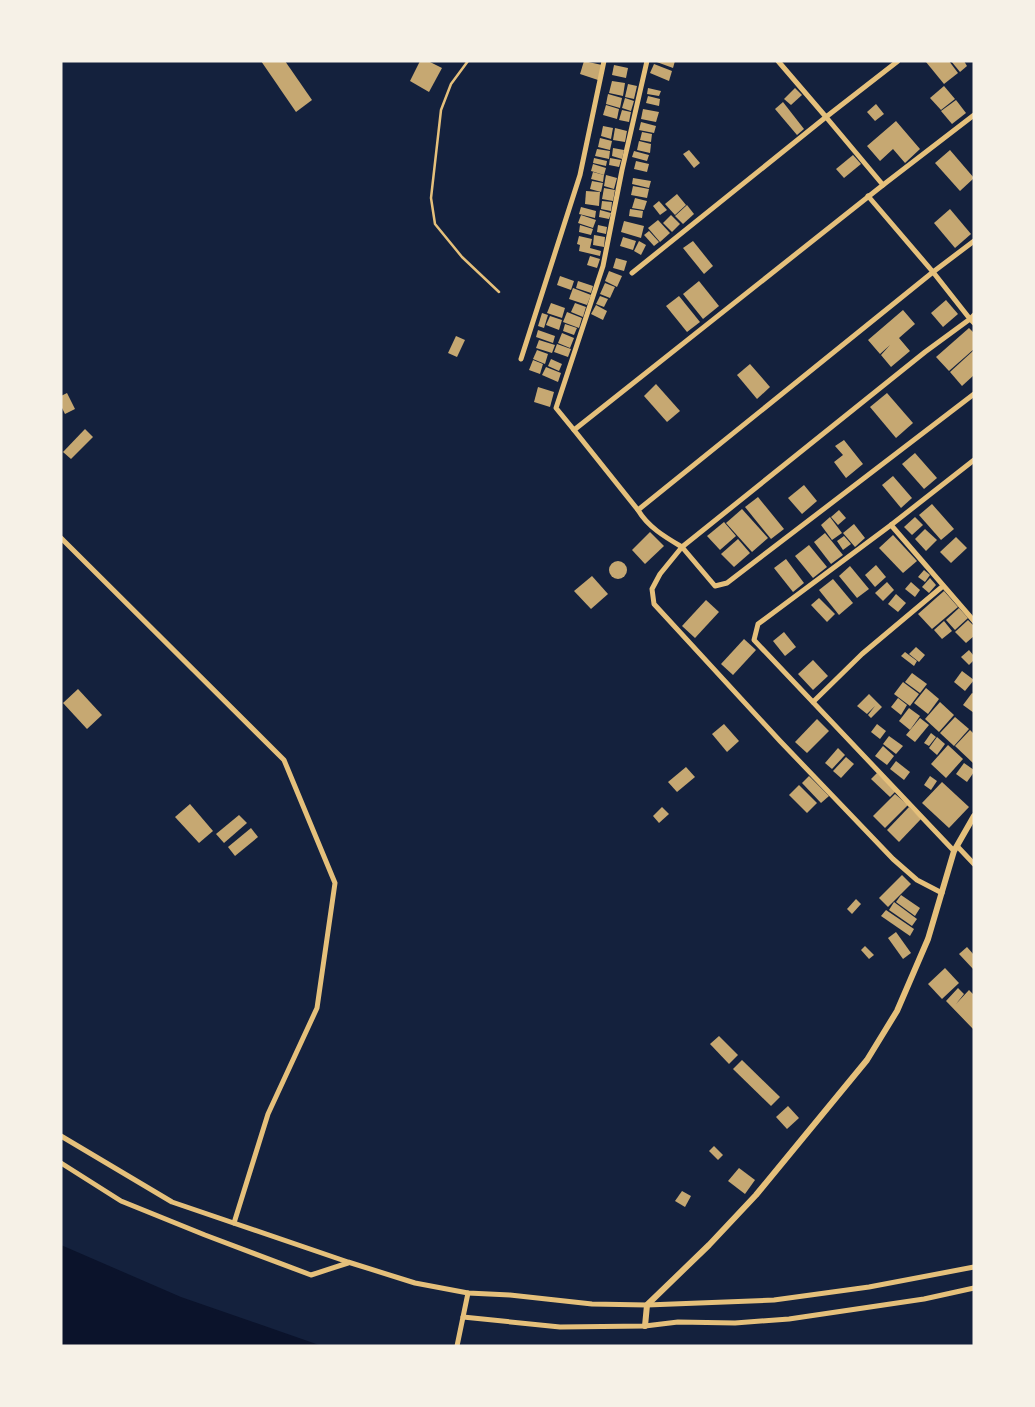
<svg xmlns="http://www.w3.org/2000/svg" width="1035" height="1407" viewBox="0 0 1035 1407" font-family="Cabin,sans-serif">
<rect width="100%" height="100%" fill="#14213d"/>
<polygon fill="#0b132b" points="61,1245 181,1297 322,1346 61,1346"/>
<g fill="#c6a872">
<polygon points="261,61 285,61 312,100 296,112"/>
<polygon points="420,61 428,61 442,68 429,92 410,81"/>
<polygon points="584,61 602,65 598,80 580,74"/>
<polygon points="654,61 675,61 673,68"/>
<polygon points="927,61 949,61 958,73 944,84 926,62"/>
<polygon points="951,61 964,61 967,66 960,72"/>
<polygon points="654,64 672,71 669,81 650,73"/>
<polygon points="614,65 628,68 626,78 612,75"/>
<polygon points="612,81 625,83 623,96 609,93"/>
<polygon points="628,84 637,86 634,99 625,97"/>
<polygon points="944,86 955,99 941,110 930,98"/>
<polygon points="648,88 661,91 659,96 647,94"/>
<polygon points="795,88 802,95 791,105 784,99"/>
<polygon points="608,94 622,98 620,108 606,104"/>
<polygon points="648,96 660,99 659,106 646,103"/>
<polygon points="625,98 634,101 631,111 622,108"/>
<polygon points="956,100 966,113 952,124 941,111"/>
<polygon points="783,102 804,129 797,135 775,109"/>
<polygon points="876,104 884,114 875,121 867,112"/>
<polygon points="606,105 619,109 617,119 603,115"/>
<polygon points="643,109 659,112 656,122 641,119"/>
<polygon points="622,110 631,112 629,122 619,120"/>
<polygon points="896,121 920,149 905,163 893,149 880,161 867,146"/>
<polygon points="641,122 656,126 654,133 639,130"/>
<polygon points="603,126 613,128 611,139 601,136"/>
<polygon points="615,128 627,131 625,142 613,140"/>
<polygon points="642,132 652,134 651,142 640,140"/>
<polygon points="600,138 612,141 610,150 598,147"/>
<polygon points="639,141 651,144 650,153 637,150"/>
<polygon points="613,148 624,150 622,159 612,156"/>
<polygon points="597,149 610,151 609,159 595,156"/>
<polygon points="689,150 700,163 694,168 683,154"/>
<polygon points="950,150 974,178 960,191 935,163"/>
<polygon points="634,151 649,155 647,161 632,157"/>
<polygon points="853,155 861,164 844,178 836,169"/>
<polygon points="594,158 607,161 606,166 593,163"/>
<polygon points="610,158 621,160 619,167 609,165"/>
<polygon points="636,161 649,164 647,172 634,169"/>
<polygon points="593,164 606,168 604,175 591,171"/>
<polygon points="593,172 604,175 603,182 591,179"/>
<polygon points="606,175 617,178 614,189 604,186"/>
<polygon points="633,178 651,181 649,188 632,184"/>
<polygon points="592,181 603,183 601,192 590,189"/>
<polygon points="633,186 649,189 647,198 631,195"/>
<polygon points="604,188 615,190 613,201 602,199"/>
<polygon points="586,191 600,192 599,206 585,204"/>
<polygon points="677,194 686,205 675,215 665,204"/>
<polygon points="635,198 647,201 644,210 632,208"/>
<polygon points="602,201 612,202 611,211 601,209"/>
<polygon points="659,201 667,210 660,215 653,206"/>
<polygon points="687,205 694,214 683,224 675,216"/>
<polygon points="581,207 596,211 595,218 579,214"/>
<polygon points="630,209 643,211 642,218 629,216"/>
<polygon points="950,209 971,234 955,248 934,223"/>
<polygon points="600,210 611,213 609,219 599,217"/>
<polygon points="581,215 596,220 593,228 578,223"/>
<polygon points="671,215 680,224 672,232 663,223"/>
<polygon points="658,220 670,233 660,242 648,228"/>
<polygon points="624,221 644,226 641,238 621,232"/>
<polygon points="580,225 593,229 591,235 579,232"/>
<polygon points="598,225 607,227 606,234 597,232"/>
<polygon points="649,231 659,242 654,246 644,235"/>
<polygon points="594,235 605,237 604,247 593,245"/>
<polygon points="579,236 592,239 590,248 601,251 600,256 579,251 580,245 577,244"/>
<polygon points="623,237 636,241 633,250 620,246"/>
<polygon points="639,241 646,245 641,255 634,251"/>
<polygon points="693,241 713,266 704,274 683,248"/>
<polygon points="590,256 600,259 597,268 587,265"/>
<polygon points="616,258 627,261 624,271 613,268"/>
<polygon points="609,271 622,276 617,287 605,281"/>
<polygon points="560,276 574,281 571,290 557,285"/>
<polygon points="578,281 593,286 591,293 576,288"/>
<polygon points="699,281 719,306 703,319 683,294"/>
<polygon points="605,283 615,287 610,298 600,294"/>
<polygon points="573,288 591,295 587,305 569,299"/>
<polygon points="600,296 608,299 604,307 596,304"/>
<polygon points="679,296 700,322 687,332 666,306"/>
<polygon points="946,300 958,314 943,327 931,313"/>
<polygon points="551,303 565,308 562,318 547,313"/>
<polygon points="575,303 586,307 583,317 571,312"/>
<polygon points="596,305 607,311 603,320 591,314"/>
<polygon points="903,310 915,324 899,338 910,351 891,367 881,355 890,345 880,354 868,340"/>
<polygon points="567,312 582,318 579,328 563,322"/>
<polygon points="542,313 548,315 544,328 538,326"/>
<polygon points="550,316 562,320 559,330 546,325"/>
<polygon points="565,324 577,328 574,335 563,331"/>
<polygon points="969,328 974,333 974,349 949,371 936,357"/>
<polygon points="538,330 555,336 553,343 536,337"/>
<polygon points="562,333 574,338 570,348 558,343"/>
<polygon points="456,336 465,340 457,357 448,353"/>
<polygon points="539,340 555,345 552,353 536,348"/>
<polygon points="557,344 571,349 568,357 554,352"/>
<polygon points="537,350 548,354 545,364 533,359"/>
<polygon points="974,350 974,375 962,386 950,372"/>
<polygon points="551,359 562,364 559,371 548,366"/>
<polygon points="533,360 543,364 540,374 529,370"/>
<polygon points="750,364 770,387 757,399 737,375"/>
<polygon points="546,367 561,373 558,382 542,375"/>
<polygon points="656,384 680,411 667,422 644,396"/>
<polygon points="538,387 554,392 550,407 534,402"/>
<polygon points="67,393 75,409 65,414 61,406 61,396"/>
<polygon points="887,393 913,423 896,438 870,407"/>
<polygon points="85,429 93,437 71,459 63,452"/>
<polygon points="844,440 863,464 846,478 834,462 843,455 835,446"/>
<polygon points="915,453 937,478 924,489 902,464"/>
<polygon points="893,476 912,498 901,508 882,485"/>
<polygon points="804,485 817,501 802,514 788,498"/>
<polygon points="758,497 784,529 771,539 745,507"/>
<polygon points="932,504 954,529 941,540 919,515"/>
<polygon points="742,509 768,538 752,552 726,523"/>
<polygon points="839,510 846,518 838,525 831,517"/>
<polygon points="830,517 842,533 832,540 821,525"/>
<polygon points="915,517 923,525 912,535 904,527"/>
<polygon points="724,522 736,536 720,550 707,536"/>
<polygon points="854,524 865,538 855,547 843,533"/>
<polygon points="925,529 937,540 926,551 915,539"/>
<polygon points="650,532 664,546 645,564 632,550"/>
<polygon points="825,533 843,555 831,564 814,542"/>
<polygon points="893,535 917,561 903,573 879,548"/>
<polygon points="844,536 851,544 843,550 837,541"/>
<polygon points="956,537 967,548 951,563 940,552"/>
<polygon points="738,539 750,553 734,567 721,554"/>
<polygon points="809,545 827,567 813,578 795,556"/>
<polygon points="786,559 804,583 793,592 774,568"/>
<circle cx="618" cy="570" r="9"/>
<polygon points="876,565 886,577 875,587 865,575"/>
<polygon points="850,566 869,589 857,598 839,576"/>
<polygon points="924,570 930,575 925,582 918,577"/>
<polygon points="592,576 608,594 591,609 574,591"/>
<polygon points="930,578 936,585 929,593 922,587"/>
<polygon points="833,579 853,603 839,615 819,590"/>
<polygon points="887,582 894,590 883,601 875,593"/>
<polygon points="911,582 920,590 915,597 905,589"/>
<polygon points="944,591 958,607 932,629 918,614"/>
<polygon points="896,594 906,603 898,612 888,604"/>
<polygon points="819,598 835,614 827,622 811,605"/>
<polygon points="706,600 719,612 695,638 682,626"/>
<polygon points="959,608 968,618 955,630 946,620"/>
<polygon points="968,620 974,626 974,636 966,643 955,632"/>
<polygon points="944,621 952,631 942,639 934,630"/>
<polygon points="784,632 796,647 785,656 773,641"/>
<polygon points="744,639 756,650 733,675 721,664"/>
<polygon points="916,647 925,655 919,662 909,654"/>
<polygon points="969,650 974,656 974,660 969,665 961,657"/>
<polygon points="905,652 917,661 914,666 901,656"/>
<polygon points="813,660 828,676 813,690 798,674"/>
<polygon points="962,671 974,680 965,691 954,682"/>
<polygon points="912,673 927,684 920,693 905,682"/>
<polygon points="903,682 919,694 910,706 894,694"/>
<polygon points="926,688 939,699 928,714 914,703"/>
<polygon points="78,689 102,715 87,729 63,703"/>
<polygon points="972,693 974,694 974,713 963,705"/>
<polygon points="869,694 882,707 871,718 868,715 875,706 867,714 857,706"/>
<polygon points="898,698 907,705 901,715 891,707"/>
<polygon points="940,702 954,715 939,732 925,719"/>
<polygon points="909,708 920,716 910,730 899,721"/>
<polygon points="955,717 969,729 954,746 940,733"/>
<polygon points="920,718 929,725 915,742 906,735"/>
<polygon points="817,719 829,731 807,753 795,742"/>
<polygon points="724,724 739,741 727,752 712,734"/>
<polygon points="877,724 886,731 880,739 871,732"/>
<polygon points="970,730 974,734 974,764 955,746"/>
<polygon points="931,733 936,737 929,746 924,743"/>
<polygon points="889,736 903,746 896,754 883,744"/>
<polygon points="937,737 945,744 937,755 929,748"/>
<polygon points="948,745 963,759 946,778 931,764"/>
<polygon points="883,746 894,756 887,765 875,756"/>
<polygon points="838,748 845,755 832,769 825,763"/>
<polygon points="846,757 854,764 841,778 833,771"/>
<polygon points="896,761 910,772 904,780 890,769"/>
<polygon points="964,763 974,770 974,772 967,782 956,774"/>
<polygon points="686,767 695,777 677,792 668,782"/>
<polygon points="877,773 896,791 890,797 871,779"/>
<polygon points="809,776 829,796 821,803 802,783"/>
<polygon points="930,776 937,781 931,790 924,785"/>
<polygon points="942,782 969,807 949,828 922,803"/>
<polygon points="799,785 817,803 807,813 789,795"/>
<polygon points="895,794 908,805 885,828 873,816"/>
<polygon points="190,804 213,831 199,843 175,817"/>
<polygon points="662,807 669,814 659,823 653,816"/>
<polygon points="909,807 921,819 899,842 887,830"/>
<polygon points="239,815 247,823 224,843 216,834"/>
<polygon points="251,828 258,837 235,856 228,847"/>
<polygon points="902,875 911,884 888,907 879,898"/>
<polygon points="901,895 920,908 915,916 896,902"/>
<polygon points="856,899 861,904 852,914 847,909"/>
<polygon points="894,902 917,919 912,926 889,910"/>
<polygon points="886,910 914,929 910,936 881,916"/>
<polygon points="896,932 911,953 903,959 888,938"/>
<polygon points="865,946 874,955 869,959 861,950"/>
<polygon points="967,947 974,955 974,970 959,954"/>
<polygon points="945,968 959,983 942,999 928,984"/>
<polygon points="958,988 964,994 956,1004 969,990 974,995 974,1030 946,1001"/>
<polygon points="719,1036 738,1055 729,1064 710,1044"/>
<polygon points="742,1060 780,1097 771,1106 733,1069"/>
<polygon points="788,1106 799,1118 787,1129 776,1117"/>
<polygon points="714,1146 723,1155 718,1160 709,1151"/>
<polygon points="739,1168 755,1180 745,1194 728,1181"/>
<polygon points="682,1191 691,1196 685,1207 675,1201"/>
</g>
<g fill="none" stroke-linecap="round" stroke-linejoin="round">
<polyline stroke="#e5c07b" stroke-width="2.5" points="468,61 451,84 441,110 431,198 435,224 462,257 499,292"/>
<g stroke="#e5c07b" stroke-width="5">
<polyline points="778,61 826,117 898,61"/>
<polyline points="883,185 974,115"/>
<polyline points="868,196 933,272 974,241"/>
<polyline points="632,273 826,117 883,185 574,430 638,510 933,272 970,319 925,352 682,547 715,586 727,583 974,394"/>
<polyline points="974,315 970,319 974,323"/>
<polyline points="521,359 580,175 604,61"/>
<polyline points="574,430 556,408 603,266 622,170 647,61"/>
<path d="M638 510C648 527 665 537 682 547L660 574 652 589 654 604 780 741 893 859 917 880 942 893"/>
<polyline points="891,525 974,621"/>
<polyline points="61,538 284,760 335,883 317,1008 268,1114 234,1223"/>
<polyline points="813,702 862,654 943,586"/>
<polyline points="957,846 974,864"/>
<polyline points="954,851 754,640 758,624 891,525 974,460"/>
<polyline points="61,1136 172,1202 348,1262 415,1283 468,1293 510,1295 592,1304 647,1305 774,1300 869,1287 974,1267"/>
<polyline points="61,1163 121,1201 205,1235 311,1275 348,1263"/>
<polyline points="463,1317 560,1327 645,1326 678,1322 735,1323 789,1319 924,1299 974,1288"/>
<polyline points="457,1346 468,1293"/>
</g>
<polyline stroke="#e5c07b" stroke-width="6" points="645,1326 647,1305 709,1245 756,1195 867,1060 897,1011 928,939 954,851 974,816"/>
</g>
<rect width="1035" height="1407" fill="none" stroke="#f6f1e7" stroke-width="125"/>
</svg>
